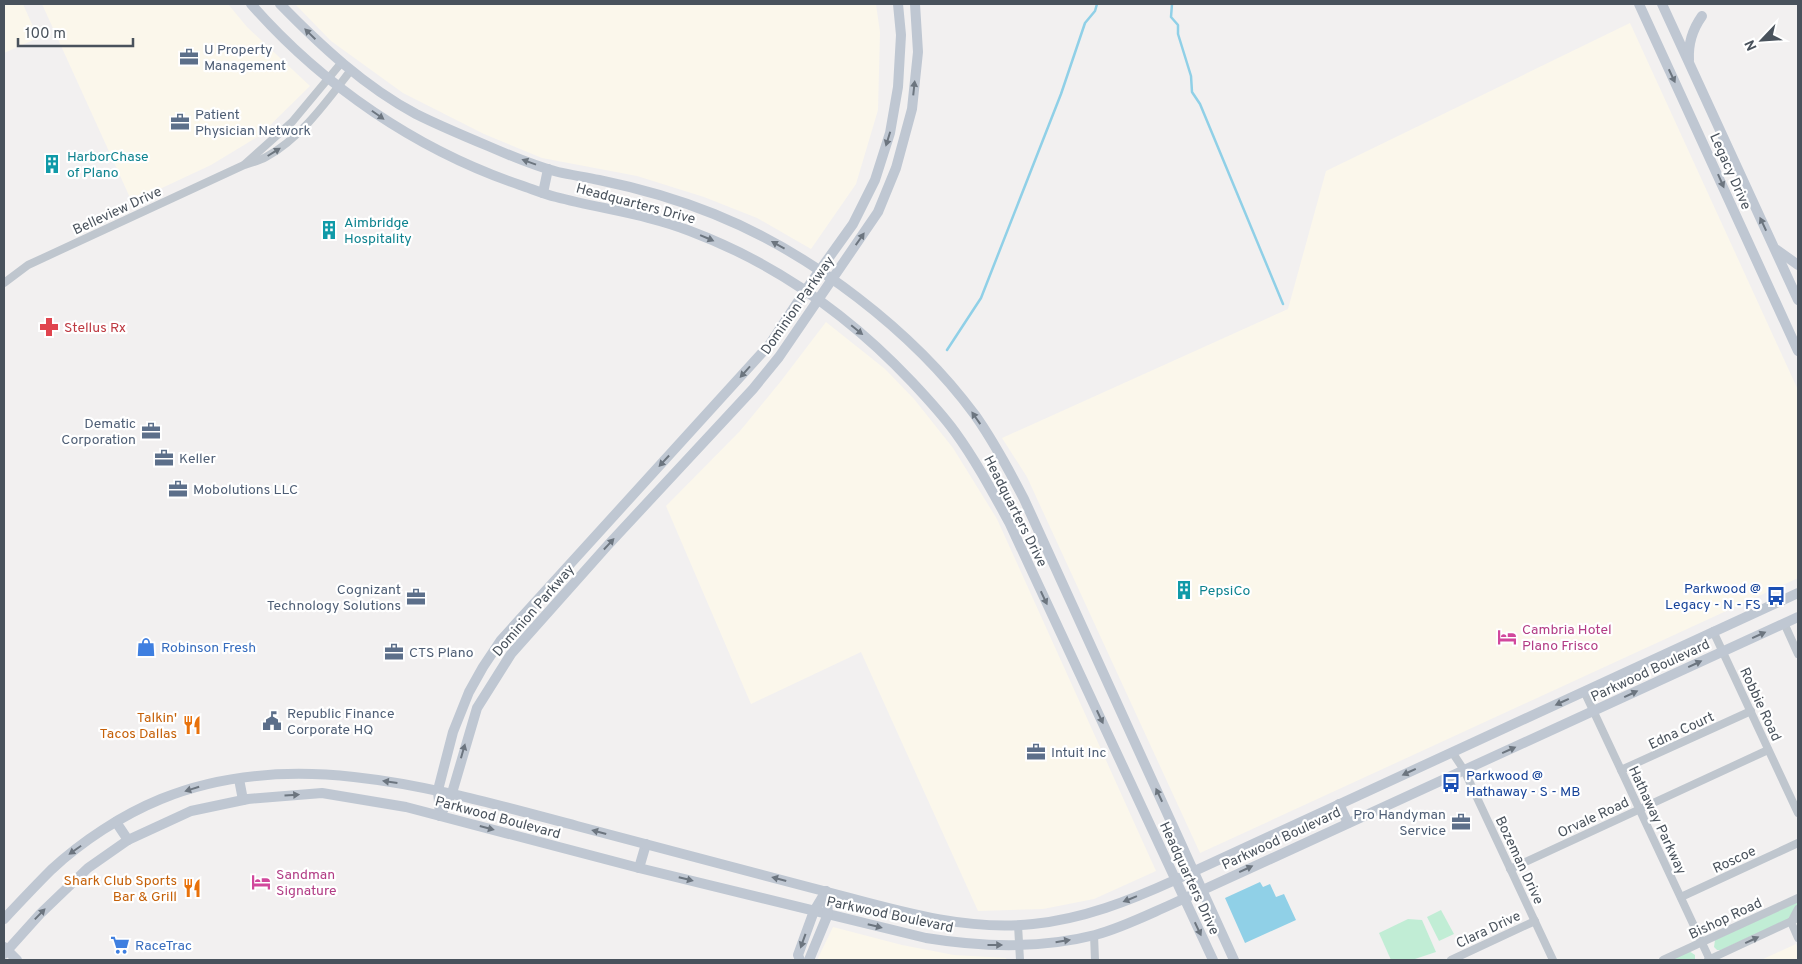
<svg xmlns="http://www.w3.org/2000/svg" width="1802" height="964" viewBox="0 0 1802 964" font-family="Overpass,sans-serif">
<rect width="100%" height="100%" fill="#f2f0f0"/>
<g fill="#fbf7eb">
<polygon points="4,4 23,4 38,38 4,53"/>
<polygon points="42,4 228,4 247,27 310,86 259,136 211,165 132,202"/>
<polygon points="295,4 876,4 880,32 878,110 856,184 811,249 757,218 704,197 637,176 542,158 484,134 403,93 331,41"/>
<polygon points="1630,23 1798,390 1798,578 1200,853 1027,477 1002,438 1288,309 1326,171"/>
<polygon points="826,322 885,369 914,399 953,448 997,519 1156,871 1094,899 1043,909 978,911 861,652 751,704 666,506 740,431 781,381"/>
<polygon points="833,927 902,945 954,955 1006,958 1007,960 817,960"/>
<polygon points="1796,944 1798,949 1798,960 1761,960"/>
</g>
<g fill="#c1edd5">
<polygon points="1797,902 1798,904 1788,919 1721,950 1717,950 1714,947 1715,940"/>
<polygon points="1441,910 1454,934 1439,941 1427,917"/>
<polygon points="1408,919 1422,920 1436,952 1412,960 1391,960 1379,933"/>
<polygon points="1689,951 1695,955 1695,960 1668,960"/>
</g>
<polygon fill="#90d0e7" points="1260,882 1263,887 1270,884 1276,897 1284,894 1296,920 1245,943 1225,898"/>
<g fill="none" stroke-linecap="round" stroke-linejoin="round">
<g stroke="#90d0e7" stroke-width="2.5">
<polyline points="1172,4 1171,17 1178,25 1178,34 1191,76 1192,92 1200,104 1283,304"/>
<polyline points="947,350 981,298 1061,94 1085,23 1095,11 1097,4"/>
</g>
<g stroke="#bfc6ce" stroke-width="8">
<polyline points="245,164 292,122 342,62"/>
<path d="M4 283 28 265 244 165C251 163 259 161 266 157 301 138 327 101 351 70"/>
<polyline points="1784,623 1798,654"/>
<polyline points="1713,631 1798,813"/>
<polyline points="1584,691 1710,960"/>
<polyline points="1452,752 1464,770 1553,960"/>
<polyline points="1621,770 1751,711"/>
<polyline points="1510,869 1768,750"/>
<polyline points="1681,897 1798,843"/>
<polyline points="1798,909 1791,922 1798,938"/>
<polyline points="1018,925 1020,960"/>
<polyline points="1094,935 1095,960"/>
<polyline points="1451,960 1535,921"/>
<polyline points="1663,960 1798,898"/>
<polyline points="1708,960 1798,918"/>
</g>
<g stroke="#bfc7d2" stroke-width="10">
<path d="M251 4C323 86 417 150 520 185 532 189 544 194 556 197 601 209 647 214 690 231 775 263 850 316 912 382 927 398 942 414 955 432 976 461 992 491 1009 522L1213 960"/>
<path d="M280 4C320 45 365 87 416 114 440 126 464 136 488 146 511 156 534 166 558 172 571 175 585 177 599 180 638 188 677 199 714 214 811 253 913 331 975 415 994 442 1009 470 1024 499L1234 960"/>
<polyline points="1639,4 1798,351"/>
<polyline points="1662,4 1798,300"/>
<path d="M1689 60C1688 43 1692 30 1702 16"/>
<polyline points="543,193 548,169"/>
<polyline points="1777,250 1798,265"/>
<polyline points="239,779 243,800"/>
<polyline points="1339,804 1348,823"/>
<polyline points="440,815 438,790 453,732 469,692 483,667 501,640 770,344 805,291 853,224 875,180 890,133 898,87 901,35 898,4"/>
<polyline points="440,816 452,793 477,708 511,654 608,545 753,389 779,357 878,212 896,168 912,109 918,52 915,4"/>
<polyline points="116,822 128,840"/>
<polyline points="639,868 646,844"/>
<path d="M4 919C19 903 35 886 51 870 82 841 122 815 161 799 295 744 444 791 577 826 655 847 734 867 812 888 883 906 958 932 1033 924 1083 919 1129 901 1175 880L1798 593"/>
<polyline points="4,947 17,960"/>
<path d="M4 954 40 914 88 868 128 840 191 811 248 799 322 793 406 807 639 868 926 938C981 947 1040 949 1095 935 1121 928 1145 916 1170 905L1798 617"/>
<polyline points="800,960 798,955 814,911 826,891"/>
<polyline points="809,960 828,914 826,891"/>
</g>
</g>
<defs><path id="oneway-solid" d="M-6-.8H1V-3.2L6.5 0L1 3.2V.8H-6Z" transform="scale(1.25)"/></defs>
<g fill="#6c757f">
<use href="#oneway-solid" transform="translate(310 34) rotate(-136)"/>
<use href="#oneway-solid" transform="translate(1672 76) rotate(65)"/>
<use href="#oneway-solid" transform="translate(914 88) rotate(-84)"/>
<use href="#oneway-solid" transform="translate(378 115) rotate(35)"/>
<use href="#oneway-solid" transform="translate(888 139) rotate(107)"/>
<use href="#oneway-solid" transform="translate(529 162) rotate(-160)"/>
<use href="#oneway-solid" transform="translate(1721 181) rotate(66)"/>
<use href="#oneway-solid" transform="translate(1763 224) rotate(-115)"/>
<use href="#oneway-solid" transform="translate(707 238) rotate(23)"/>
<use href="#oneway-solid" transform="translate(860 239) rotate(-55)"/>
<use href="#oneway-solid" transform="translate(778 245) rotate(-151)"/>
<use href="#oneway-solid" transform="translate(857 330) rotate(39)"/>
<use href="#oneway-solid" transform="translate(745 372) rotate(132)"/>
<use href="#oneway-solid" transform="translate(976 418) rotate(-125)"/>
<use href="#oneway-solid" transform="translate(664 461) rotate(133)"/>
<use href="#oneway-solid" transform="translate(609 544) rotate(-47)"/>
<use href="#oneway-solid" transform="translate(1044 598) rotate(65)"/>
<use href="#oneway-solid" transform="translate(1759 635) rotate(-24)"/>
<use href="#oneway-solid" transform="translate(1695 664) rotate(-25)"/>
<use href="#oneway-solid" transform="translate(1631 694) rotate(-25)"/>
<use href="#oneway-solid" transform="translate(1562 702) rotate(155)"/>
<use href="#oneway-solid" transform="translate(1100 717) rotate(65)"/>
<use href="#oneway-solid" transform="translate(1509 750) rotate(-24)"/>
<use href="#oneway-solid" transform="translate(463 751) rotate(-74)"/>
<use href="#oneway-solid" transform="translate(1409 772) rotate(155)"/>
<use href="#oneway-solid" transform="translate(390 782) rotate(-172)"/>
<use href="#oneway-solid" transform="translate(192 789) rotate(163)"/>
<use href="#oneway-solid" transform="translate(292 795) rotate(-4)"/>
<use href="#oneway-solid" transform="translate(1159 795) rotate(-115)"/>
<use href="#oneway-solid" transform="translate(487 828) rotate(15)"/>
<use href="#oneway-solid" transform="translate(599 832) rotate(-165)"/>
<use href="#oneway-solid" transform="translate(75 850) rotate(145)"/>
<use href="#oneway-solid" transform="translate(1246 869) rotate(-25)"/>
<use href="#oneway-solid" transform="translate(686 879) rotate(14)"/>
<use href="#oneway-solid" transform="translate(779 879) rotate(-165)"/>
<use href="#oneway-solid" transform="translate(1130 899) rotate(158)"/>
<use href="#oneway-solid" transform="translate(40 914) rotate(-46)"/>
<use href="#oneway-solid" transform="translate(875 926) rotate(14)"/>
<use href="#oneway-solid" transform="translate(1198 929) rotate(65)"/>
<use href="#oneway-solid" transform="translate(803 941) rotate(110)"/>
<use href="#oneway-solid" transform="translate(1063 941) rotate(-9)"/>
<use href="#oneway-solid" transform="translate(995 945)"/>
</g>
<g fill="#6c757e">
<use href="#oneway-solid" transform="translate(274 152) rotate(-32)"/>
<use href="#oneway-solid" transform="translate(1752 940) rotate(-25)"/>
</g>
<defs>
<g id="office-bare" transform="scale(1.5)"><path d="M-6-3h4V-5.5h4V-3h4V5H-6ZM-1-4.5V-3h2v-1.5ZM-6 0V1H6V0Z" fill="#5c6f8a" stroke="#fff" stroke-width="2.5" paint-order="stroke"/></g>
<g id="building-bare" transform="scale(1.5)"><path d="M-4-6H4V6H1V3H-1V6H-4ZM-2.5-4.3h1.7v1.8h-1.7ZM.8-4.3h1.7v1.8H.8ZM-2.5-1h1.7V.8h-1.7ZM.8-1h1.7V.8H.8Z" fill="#0f9aa8" stroke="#fff" stroke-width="2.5" paint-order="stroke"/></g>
<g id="pharmacy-bare" transform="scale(1.5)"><path d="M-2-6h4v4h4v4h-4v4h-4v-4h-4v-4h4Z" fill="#e0444e" stroke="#fff" stroke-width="2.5" paint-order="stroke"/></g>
<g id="bus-bare" transform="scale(1.5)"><path d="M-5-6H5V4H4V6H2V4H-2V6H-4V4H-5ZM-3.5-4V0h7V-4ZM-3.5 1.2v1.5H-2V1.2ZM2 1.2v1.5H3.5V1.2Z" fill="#1a4fb4" stroke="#fff" stroke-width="2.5" paint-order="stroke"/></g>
<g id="hotel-bare" transform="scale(1.5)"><path d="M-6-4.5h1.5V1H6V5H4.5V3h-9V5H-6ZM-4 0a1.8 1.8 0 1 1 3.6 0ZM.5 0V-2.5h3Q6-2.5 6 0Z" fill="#d1479c" stroke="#fff" stroke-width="2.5" paint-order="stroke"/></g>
<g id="shop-bare" transform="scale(1.5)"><path d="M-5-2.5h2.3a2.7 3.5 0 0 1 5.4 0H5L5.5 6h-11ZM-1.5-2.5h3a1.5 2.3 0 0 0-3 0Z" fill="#3f7fe0" stroke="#fff" stroke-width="2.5" paint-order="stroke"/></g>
<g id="civic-bare" transform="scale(1.5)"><path d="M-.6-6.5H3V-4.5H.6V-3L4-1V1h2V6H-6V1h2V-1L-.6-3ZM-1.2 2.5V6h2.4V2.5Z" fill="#5c6f8a" stroke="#fff" stroke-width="2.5" paint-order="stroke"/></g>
<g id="restaurant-bare" transform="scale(1.5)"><path d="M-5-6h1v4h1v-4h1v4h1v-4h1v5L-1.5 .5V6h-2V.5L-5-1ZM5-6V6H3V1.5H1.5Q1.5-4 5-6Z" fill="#e8710a" stroke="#fff" stroke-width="2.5" paint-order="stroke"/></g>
<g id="supermarket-bare" transform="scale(1.5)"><path d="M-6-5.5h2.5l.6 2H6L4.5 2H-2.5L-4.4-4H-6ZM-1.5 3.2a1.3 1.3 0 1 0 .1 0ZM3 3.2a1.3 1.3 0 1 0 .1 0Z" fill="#3f7fe0" stroke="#fff" stroke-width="2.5" paint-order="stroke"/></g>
</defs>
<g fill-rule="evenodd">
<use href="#office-bare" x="189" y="57"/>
<use href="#office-bare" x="180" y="122"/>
<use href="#building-bare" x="52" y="164"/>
<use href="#building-bare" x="329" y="230"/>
<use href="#pharmacy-bare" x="49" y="327"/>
<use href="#office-bare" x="151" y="431"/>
<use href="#office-bare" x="164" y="458"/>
<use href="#office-bare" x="178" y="489"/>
<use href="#building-bare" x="1184" y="590"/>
<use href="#bus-bare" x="1776" y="596"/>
<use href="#office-bare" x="416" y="597"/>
<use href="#hotel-bare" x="1507" y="637"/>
<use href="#shop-bare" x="146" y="647"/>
<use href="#office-bare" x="394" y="652"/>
<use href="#civic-bare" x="272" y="721"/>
<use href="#restaurant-bare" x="192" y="725"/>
<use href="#office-bare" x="1036" y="752"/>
<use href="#bus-bare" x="1451" y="783"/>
<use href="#office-bare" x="1461" y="822"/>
<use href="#hotel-bare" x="261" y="882"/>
<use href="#restaurant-bare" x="192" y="888"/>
<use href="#supermarket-bare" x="120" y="945"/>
</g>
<g text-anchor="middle" stroke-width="4.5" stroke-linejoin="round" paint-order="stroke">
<g font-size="14" fill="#4e5e75" stroke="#fff" text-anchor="start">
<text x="204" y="54">U Property<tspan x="204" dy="16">Management</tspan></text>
<text x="195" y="119">Patient<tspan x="195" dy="16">Physician Network</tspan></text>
<text x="136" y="428" text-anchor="end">Dematic<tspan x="136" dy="16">Corporation</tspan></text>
<text x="179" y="463">Keller</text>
<text x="193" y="494">Mobolutions LLC</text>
<text x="401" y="594" text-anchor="end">Cognizant<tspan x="401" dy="16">Technology Solutions</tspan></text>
<text x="409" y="657">CTS Plano</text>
<text x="287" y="718">Republic Finance<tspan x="287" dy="16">Corporate HQ</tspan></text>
<text x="1051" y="757">Intuit Inc</text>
<text x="1446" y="819" text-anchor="end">Pro Handyman<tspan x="1446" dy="16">Service</tspan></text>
</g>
<g font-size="14" fill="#0d838f" stroke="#fff" text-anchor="start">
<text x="67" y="161">HarborChase<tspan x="67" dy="16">of Plano</tspan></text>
<text x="344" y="227">Aimbridge<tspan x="344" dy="16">Hospitality</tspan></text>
<text x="1199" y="595">PepsiCo</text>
</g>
<g font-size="14" fill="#49525c" stroke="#fff">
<text transform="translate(1731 171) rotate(66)" y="5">Legacy Drive</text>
<text transform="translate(636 203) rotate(15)" y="5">Headquarters Drive</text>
<text transform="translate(117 210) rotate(-25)" y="5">Belleview Drive</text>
<text transform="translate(797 305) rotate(-55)" y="5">Dominion Parkway</text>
<text transform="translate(1016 511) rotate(63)" y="5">Headquarters Drive</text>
<text transform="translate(533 610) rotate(-49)" y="5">Dominion Parkway</text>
<text transform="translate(1650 670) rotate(-25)" y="5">Parkwood Boulevard</text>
<text transform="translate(1761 704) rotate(65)" y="5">Robbie Road</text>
<text transform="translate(1681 730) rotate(-25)" y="5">Edna Court</text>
<text transform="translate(498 817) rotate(15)" y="5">Parkwood Boulevard</text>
<text transform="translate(1593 817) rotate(-25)" y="5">Orvale Road</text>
<text transform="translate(1658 820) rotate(65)" y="5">Hathaway Parkway</text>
<text transform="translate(1281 838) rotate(-25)" y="5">Parkwood Boulevard</text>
<text transform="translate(1734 859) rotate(-25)" y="5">Roscoe</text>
<text transform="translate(1520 860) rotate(65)" y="5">Bozeman Drive</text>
<text transform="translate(1190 878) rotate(65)" y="5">Headquarters Drive</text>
<text transform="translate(890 914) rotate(12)" y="5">Parkwood Boulevard</text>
<text transform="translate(1725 918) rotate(-25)" y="5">Bishop Road</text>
<text transform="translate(1488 929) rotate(-25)" y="5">Clara Drive</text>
</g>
<g font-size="14" fill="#be3a42" stroke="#fff" text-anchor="start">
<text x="64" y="332">Stellus Rx</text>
</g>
<g font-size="14" fill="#164399" stroke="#fff" text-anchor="end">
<text x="1761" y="593">Parkwood @<tspan x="1761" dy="16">Legacy - N - FS</tspan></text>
<text x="1466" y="780" text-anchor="start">Parkwood @<tspan x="1466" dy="16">Hathaway - S - MB</tspan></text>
</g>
<g font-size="14" fill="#b23c85" stroke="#fff" text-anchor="start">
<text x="1522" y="634">Cambria Hotel<tspan x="1522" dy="16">Plano Frisco</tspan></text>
<text x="276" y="879">Sandman<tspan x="276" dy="16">Signature</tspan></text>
</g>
<g font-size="14" fill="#366cbe" stroke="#fff" text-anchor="start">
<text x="161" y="652">Robinson Fresh</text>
<text x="135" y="950">RaceTrac</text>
</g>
<g font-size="14" fill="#c56008" stroke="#fff" text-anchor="end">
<text x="177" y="722">Talkin'<tspan x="177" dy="16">Tacos Dallas</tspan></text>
<text x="177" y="885">Shark Club Sports<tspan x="177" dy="16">Bar &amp; Grill</tspan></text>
</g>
</g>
<rect width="1802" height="964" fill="none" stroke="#49525c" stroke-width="10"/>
<g transform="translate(1762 40) rotate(245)" stroke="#ffffff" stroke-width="4" paint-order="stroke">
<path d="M0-4L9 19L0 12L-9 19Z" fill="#49525c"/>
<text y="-8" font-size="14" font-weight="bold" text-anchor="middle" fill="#49525c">N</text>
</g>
<path d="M18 38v8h115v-8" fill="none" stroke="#49525c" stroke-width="2.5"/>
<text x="25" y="38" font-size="15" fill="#49525c" stroke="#ffffff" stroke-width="4" paint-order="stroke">100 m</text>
</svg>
